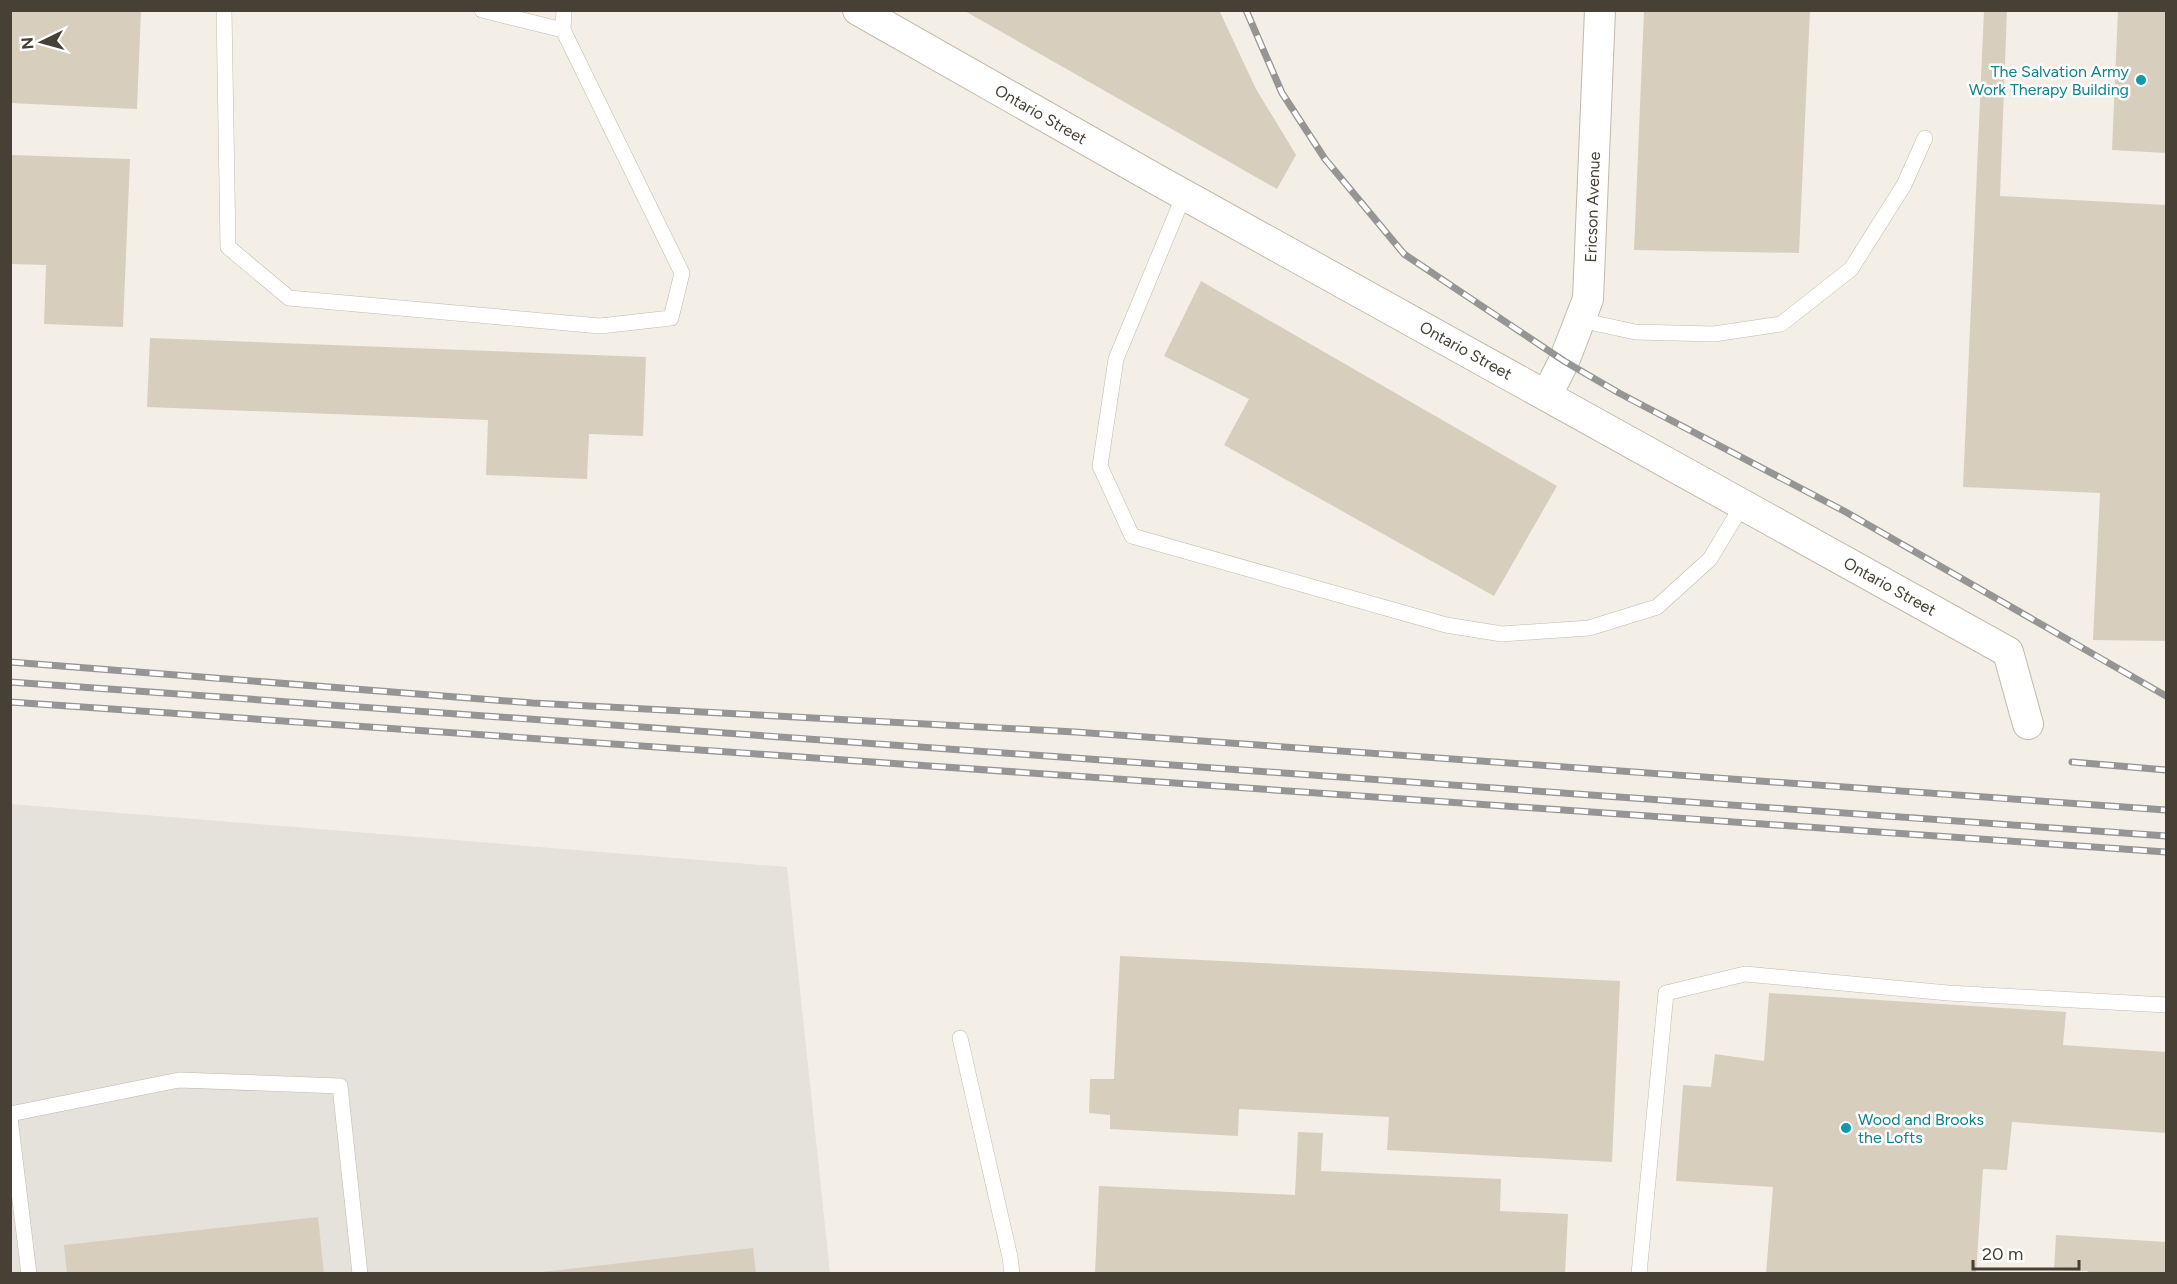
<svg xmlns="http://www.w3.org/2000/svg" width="2177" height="1284" viewBox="0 0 2177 1284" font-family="Figtree,sans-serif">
<rect width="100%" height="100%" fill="#f3efe6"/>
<polygon fill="#e5e1db" points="10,804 787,867 830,1273 11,1273"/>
<g fill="#d8cebe">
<polygon points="10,10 141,10 137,109 10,103"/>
<polygon points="963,10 1219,10 1256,89 1296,155 1277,189"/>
<polygon points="1644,10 1810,10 1799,253 1634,250"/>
<polygon points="1984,10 2007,10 2000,196 2166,205 2166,641 2093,640 2100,493 1963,487"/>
<polygon points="2118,10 2166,10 2166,153 2112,150"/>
<polygon points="10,155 130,159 123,327 44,324 46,265 10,264"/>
<polygon points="1201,281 1557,486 1494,596 1224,445 1249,399 1164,356"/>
<polygon points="150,338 646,357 643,436 589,434 587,479 486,475 488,420 147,407"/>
<polygon points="1120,956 1620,981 1612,1162 1387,1150 1389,1117 1239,1109 1238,1136 1110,1129 1110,1115 1089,1113 1090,1079 1114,1079"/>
<polygon points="1769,993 2066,1012 2063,1045 2166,1052 2166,1133 2012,1122 2007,1170 1983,1169 1976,1274 1766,1274 1773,1187 1676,1181 1683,1085 1711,1087 1715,1054 1764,1061"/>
<polygon points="1298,1132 1323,1133 1321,1171 1501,1179 1500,1211 1568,1214 1565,1274 1095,1274 1099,1186 1295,1195"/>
<polygon points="318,1217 324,1274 67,1274 64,1245"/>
<polygon points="2056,1235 2166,1242 2166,1274 2087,1274 2088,1271 2054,1270"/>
<polygon points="753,1248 756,1274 542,1274 542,1272"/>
</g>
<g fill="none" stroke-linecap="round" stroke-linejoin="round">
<g stroke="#c2baab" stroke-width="16">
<g id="lane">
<polyline points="224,10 228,247 289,298 600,326 671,318 682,273 563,30 564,10"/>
<polyline points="482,10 563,30"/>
<polyline points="1184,195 1116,359 1100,466 1132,536 1446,625 1502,634 1589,628 1657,607 1710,559 1743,504"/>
<polyline points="1580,320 1635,332 1714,334 1781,324 1851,269 1904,185 1925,138"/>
<polyline points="960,1038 1010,1257 1012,1274"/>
<polyline points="10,1114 179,1080 340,1086 360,1274"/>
<polyline points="10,1118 29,1274"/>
<polyline points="1639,1274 1666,993 1745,974 1948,993 2166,1005"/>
</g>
</g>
<g stroke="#c2baab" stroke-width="32">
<g id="street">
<polyline points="858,10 1152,177 2008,652 2028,724"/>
<polyline points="1547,395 1564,361 1588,299 1600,10"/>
</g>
</g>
<use href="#lane" stroke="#fff" stroke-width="15"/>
<use href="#street" stroke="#fff" stroke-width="30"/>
<g stroke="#959595" stroke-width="7">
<g id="rail">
<polyline points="1246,10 1282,93 1325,159 1404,254 1564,361 1619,393 1844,511 2166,696"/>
<polyline points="10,662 533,703 1075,732 2166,810"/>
<polyline points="10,682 2166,836"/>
<polyline points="10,702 2166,852"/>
<polyline points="2072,762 2166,770"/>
</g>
</g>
<use href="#rail" stroke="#fff" stroke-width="4.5" stroke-dasharray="14" stroke-linecap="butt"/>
</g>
<g fill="#0f9aa8" stroke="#fff" stroke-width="2">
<circle cx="2141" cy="80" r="6"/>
<circle cx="1846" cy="1128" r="6"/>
</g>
<g text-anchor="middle" stroke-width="5" stroke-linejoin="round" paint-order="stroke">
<g font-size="16" fill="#0d838f" stroke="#fff" text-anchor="end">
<text x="2129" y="77">The Salvation Army<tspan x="2129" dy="18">Work Therapy Building</tspan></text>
<text x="1858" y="1125" text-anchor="start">Wood and Brooks<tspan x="1858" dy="18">the Lofts</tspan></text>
</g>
<g font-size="16" fill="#464035" stroke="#fff">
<text transform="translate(1041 114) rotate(30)" y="6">Ontario Street</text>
<text transform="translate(1592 207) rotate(-88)" y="6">Ericson Avenue</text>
<text transform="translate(1466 350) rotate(29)" y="6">Ontario Street</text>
<text transform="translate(1890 586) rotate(29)" y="6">Ontario Street</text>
</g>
</g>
<rect width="2177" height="1284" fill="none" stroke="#464035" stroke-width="24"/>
<g transform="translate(42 42) rotate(265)" stroke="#ffffff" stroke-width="4.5" paint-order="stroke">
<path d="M0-4.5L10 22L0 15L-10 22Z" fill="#464035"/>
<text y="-9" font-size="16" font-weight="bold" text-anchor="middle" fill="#464035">N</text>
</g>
<path d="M1973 1260v9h106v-9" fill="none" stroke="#464035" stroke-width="3"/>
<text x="1982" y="1260" font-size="18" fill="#464035" stroke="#ffffff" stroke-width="4.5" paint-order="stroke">20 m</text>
</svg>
